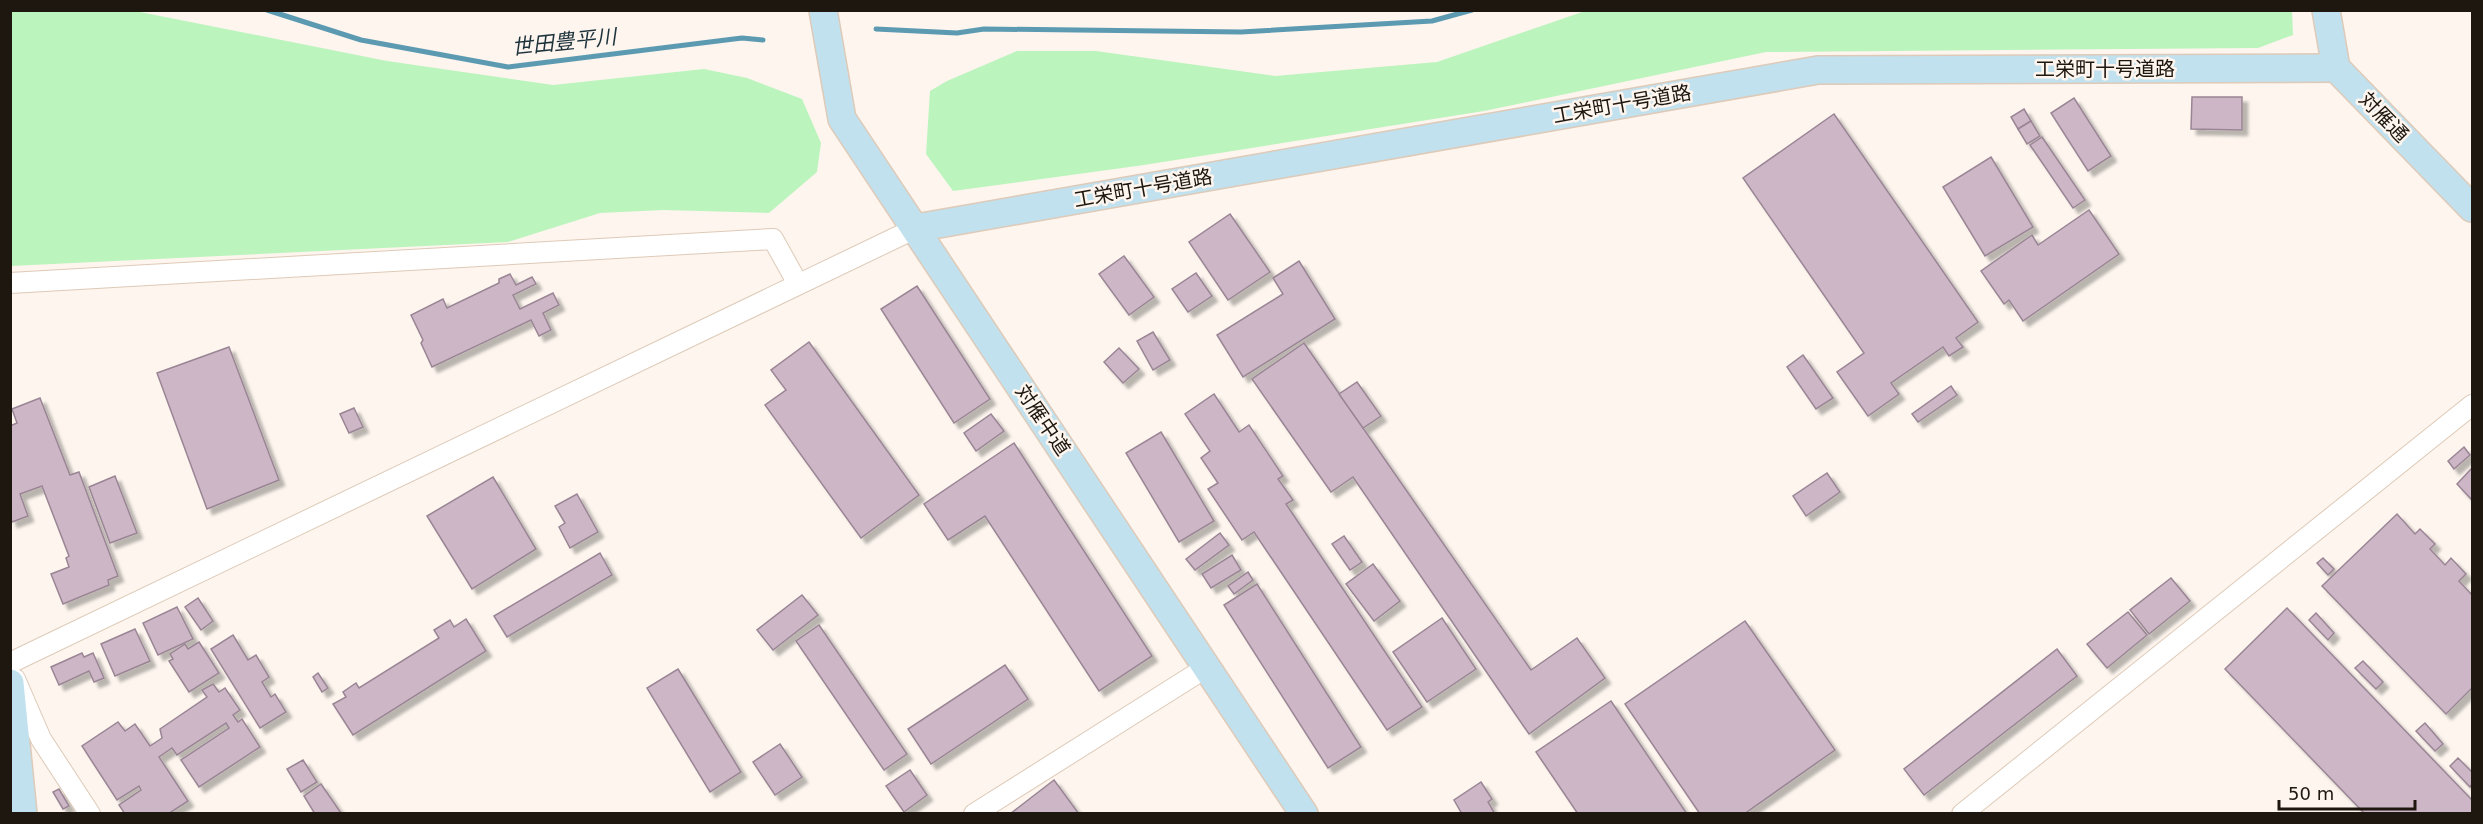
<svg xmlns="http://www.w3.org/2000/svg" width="2483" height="824" viewBox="0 0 2483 824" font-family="'DejaVu Sans','Noto Sans JP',sans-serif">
<defs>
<filter id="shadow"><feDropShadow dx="5.5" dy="5.5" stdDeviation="1.5" flood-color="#0004"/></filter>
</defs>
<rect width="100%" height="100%" fill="#fdf5ee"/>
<g fill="#bcf4bd">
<polygon points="11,10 135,11 387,61 553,85 704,69 747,78 802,99 821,143 817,172 769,213 663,210 600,213 508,242 11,266"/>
<polygon points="1585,11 2292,10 2293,35 2258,48 1766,52 1484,111 1144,165 953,191 926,154 930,91 947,81 1017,51 1096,51 1275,76 1437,62"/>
</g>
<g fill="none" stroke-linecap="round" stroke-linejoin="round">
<g stroke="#5b9ab1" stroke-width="5">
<polyline points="267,10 361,40 508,67 742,38 763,40"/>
<polyline points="876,29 957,33 984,29 1241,32 1432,21 1472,10"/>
</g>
</g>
<g fill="#cdb7c7" stroke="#9a8595" stroke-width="1.5" filter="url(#shadow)">
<polygon points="2192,97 2242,97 2242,130 2191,129"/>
<polygon points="2074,98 2111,156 2088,171 2051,113"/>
<polygon points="2024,109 2031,121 2018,129 2011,117"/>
<polygon points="1834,114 1978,322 1956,338 1963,347 1949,356 1943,347 1891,383 1899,394 1868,416 1837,372 1864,353 1743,178"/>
<polygon points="2031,121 2040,136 2027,144 2018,129"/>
<polygon points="2042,137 2085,200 2073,208 2030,145"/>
<polygon points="1991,157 2033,227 1985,256 1943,187"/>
<polygon points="2089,210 2119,254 2023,321 2009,300 2004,304 1981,271 2032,235 2038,245"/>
<polygon points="1230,214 1270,272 1228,300 1189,242"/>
<polygon points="1124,256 1154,297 1129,315 1099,274"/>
<polygon points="1299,261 1335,319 1243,377 1217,335 1283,294 1273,278"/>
<polygon points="1196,273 1212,296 1188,312 1172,289"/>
<polygon points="510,274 516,285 532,277 536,284 513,295 520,309 553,293 559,305 543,313 551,330 539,336 531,320 432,367 421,343 423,340 411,315 443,299 447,308 499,283 499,279"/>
<polygon points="917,286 990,399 954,423 881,309"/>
<polygon points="1153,332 1170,360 1153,370 1137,341"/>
<polygon points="809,342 919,495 861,538 765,405 786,390 771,370"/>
<polygon points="1304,343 1531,670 1577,638 1605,678 1529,734 1353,477 1331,492 1252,379"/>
<polygon points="229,347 279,480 207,509 157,373"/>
<polygon points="1119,348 1139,369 1123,383 1104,362"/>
<polygon points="1803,355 1833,398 1816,409 1787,367"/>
<polygon points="1357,382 1381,416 1363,428 1339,394"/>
<polygon points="1951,386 1957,395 1918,422 1912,414"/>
<polygon points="1214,394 1239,432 1249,425 1283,476 1278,479 1293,500 1286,504 1422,707 1387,730 1254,532 1242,540 1208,489 1218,483 1201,458 1210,451 1185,414"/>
<polygon points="40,398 70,475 79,472 118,576 108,580 109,585 63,604 51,574 69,567 66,558 69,556 42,486 20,494 28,516 12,522 10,517 10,426 17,423 12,409"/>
<polygon points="354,408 363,427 349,433 340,414"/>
<polygon points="991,414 1004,431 976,451 964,433"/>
<polygon points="1161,432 1214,521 1179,542 1126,453"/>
<polygon points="1014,443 1152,656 1099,691 985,516 948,540 924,504"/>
<polygon points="2464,447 2470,455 2454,469 2448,461"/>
<polygon points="2472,468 2472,500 2457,484"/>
<polygon points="1827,473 1840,492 1806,516 1793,496"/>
<polygon points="115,476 137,533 110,543 89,487"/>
<polygon points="493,477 536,549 472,589 427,516"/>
<polygon points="577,494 598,532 570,548 559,527 565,523 555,506"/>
<polygon points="2397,514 2415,534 2420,529 2435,544 2430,549 2445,565 2451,558 2466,574 2459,581 2472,595 2472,688 2446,714 2322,586"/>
<polygon points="1220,533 1229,545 1195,570 1186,559"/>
<polygon points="1344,536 1362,562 1350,570 1332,544"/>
<polygon points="600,553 612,575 507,637 494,616"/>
<polygon points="1232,555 1241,570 1211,588 1202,574"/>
<polygon points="2323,558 2334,569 2328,575 2317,563"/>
<polygon points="1373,564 1400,601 1374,621 1346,584"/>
<polygon points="1248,572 1253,580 1234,594 1228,586"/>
<polygon points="2171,578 2190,601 2149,634 2130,610"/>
<polygon points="1257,584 1361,747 1328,768 1224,605"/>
<polygon points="802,595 818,615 773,650 757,630"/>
<polygon points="198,598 213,621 201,630 185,607"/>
<polygon points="177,607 193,639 158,655 143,623"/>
<polygon points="2287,608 2472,800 2472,814 2365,814 2225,669"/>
<polygon points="2128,612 2147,635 2107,668 2087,644"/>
<polygon points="2316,613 2334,633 2328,640 2309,620"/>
<polygon points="1442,618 1476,669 1427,702 1393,652"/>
<polygon points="466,619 486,651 353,735 333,704 346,697 343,692 356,683 359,688 439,638 434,630 450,620 454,627"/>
<polygon points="1745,621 1835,750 1744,814 1700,814 1625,704"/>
<polygon points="819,625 907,754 884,770 796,641"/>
<polygon points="135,629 150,661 115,676 101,644"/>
<polygon points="233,635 248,660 256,655 269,677 262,682 271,697 275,694 286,712 260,728 211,649"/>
<polygon points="199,642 219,673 189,692 169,661 173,659 170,654 185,644 188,649"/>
<polygon points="2057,649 2077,676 1924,795 1904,769"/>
<polygon points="82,653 84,657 93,653 104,678 94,682 89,671 59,685 51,667"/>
<polygon points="2363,661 2383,682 2376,689 2355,668"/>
<polygon points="1005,665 1028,699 931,764 908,729"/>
<polygon points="678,669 741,772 710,792 647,688"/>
<polygon points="318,673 328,688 322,692 313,677"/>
<polygon points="213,684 219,692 225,688 240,710 233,715 238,722 242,719 260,747 199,787 181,760 229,728 226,723 177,755 172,748 159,757 188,801 168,814 125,814 119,805 141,790 139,786 117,800 82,746 118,722 125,731 135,724 150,746 162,738 160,729 207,697 202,690"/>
<polygon points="1611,701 1687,814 1578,814 1536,752"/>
<polygon points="2425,723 2443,744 2435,751 2416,731"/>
<polygon points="780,744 802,777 775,795 753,762"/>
<polygon points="2458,758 2472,772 2472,784 2470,787 2450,766"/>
<polygon points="303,760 317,782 301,792 287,769"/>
<polygon points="910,770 927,795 904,812 886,786"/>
<polygon points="1054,780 1079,814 1010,814"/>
<polygon points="1481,782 1492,799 1488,802 1495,814 1462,814 1454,800"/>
<polygon points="321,784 341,813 340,814 315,814 304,796"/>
<polygon points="59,789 69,806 63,809 53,792"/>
</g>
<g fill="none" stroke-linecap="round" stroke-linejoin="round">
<g stroke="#decab8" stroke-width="22">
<g id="street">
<polyline points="10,283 773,239 798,284"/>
<polyline points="10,663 916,228"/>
<polyline points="15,679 41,739 90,814"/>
<polyline points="974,814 1207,667"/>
<polyline points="1962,814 2472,405"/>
</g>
</g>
<g stroke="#decab8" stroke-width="30">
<g id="secondary">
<polyline points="823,10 842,119 1304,814"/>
<polyline points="2326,10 2336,68 2472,208"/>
<polyline points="916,228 1818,70 2336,68"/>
<polyline points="10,683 23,814"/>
</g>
</g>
<use href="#street" stroke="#fff" stroke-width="20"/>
<use href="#secondary" stroke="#c2e1ee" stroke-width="27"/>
</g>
<g text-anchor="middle" stroke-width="5" stroke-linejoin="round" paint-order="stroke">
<g font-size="20" fill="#1d1710" stroke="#fdf5ee">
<text x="2105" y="76">工栄町十号道路</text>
<text transform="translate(1622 104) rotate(-10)" y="7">工栄町十号道路</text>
<text transform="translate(2384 117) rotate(46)" y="7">対雁通</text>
<text transform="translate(1143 188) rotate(-10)" y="7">工栄町十号道路</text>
<text transform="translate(1043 420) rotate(56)" y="7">対雁中道</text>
</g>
<g font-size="21" font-style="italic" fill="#1d323b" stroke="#fdf5ee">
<text transform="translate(564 42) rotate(-6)" y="7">世田豊平川</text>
</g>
</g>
<rect width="2483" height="824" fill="none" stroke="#1d1710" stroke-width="24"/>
<path d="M2279 800v9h136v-9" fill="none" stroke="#1d1710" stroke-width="3"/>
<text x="2288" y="800" font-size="18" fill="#1d1710" stroke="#fdf5ee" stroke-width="4.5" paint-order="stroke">50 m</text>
</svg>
